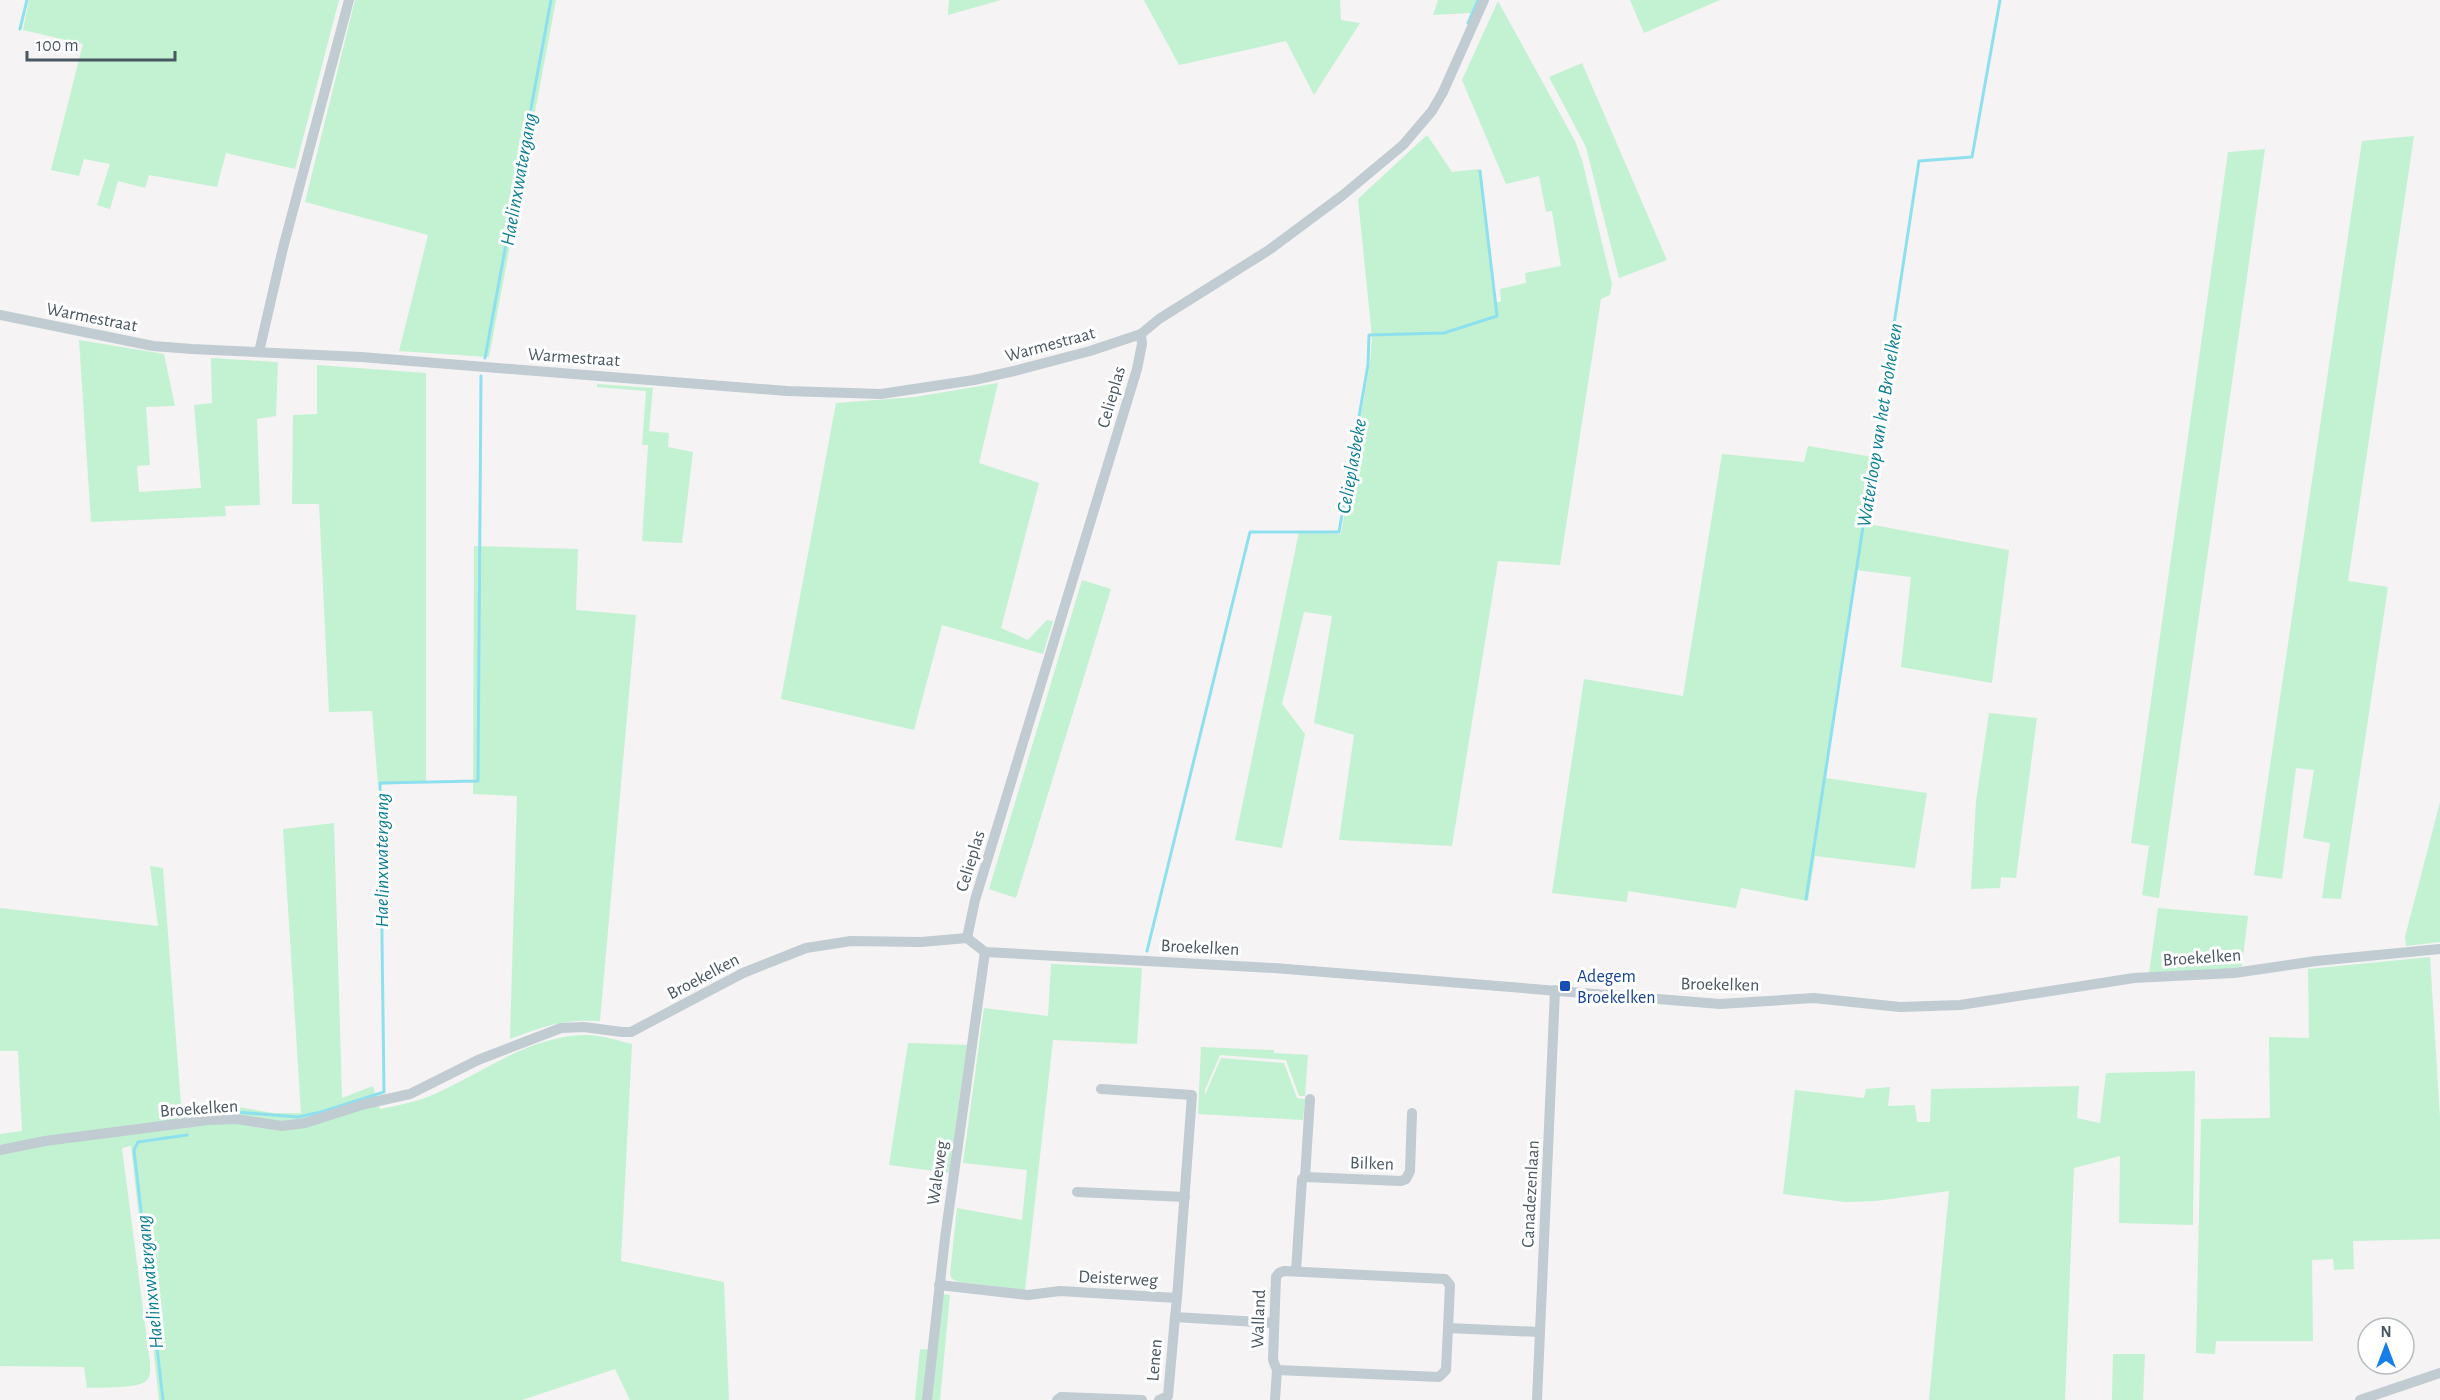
<svg xmlns="http://www.w3.org/2000/svg" width="2440" height="1400" viewBox="0 0 2440 1400" font-family="'Alegreya Sans',sans-serif">
<rect width="100%" height="100%" fill="#f5f3f3"/>
<g fill="#c2f2d2">
<polygon points="29,0 339,0 295,169 226,153 217,187 149,175 145,188 118,181 110,209 97,205 110,164 84,159 79,176 51,170 83,44 23,30"/>
<polygon points="355,0 556,0 489,357 399,351 428,235 305,202"/>
<polygon points="949,0 1001,0 948,15"/>
<polygon points="1144,0 1340,0 1341,20 1360,23 1314,95 1286,41 1179,65"/>
<polygon points="1438,0 1476,0 1471,13 1433,15"/>
<polygon points="1630,0 1720,0 1644,33"/>
<polygon points="1498,1 1575,141 1582,160 1612,284 1610,295 1601,299 1560,565 1498,561 1452,846 1339,840 1354,735 1314,723 1332,616 1304,612 1282,704 1305,734 1282,848 1235,840 1299,532 1341,534 1370,363 1372,337 1358,199 1427,135 1452,172 1479,169 1494,302 1501,302 1500,289 1526,283 1525,273 1561,266 1552,211 1546,212 1539,176 1506,184 1462,80"/>
<polygon points="1582,63 1667,260 1619,278 1586,147 1549,77"/>
<polygon points="2414,136 2348,581 2388,587 2341,899 2322,898 2330,843 2303,838 2314,770 2296,768 2282,879 2254,875 2362,141"/>
<polygon points="2265,149 2159,898 2142,895 2149,846 2131,843 2228,152"/>
<polygon points="79,340 164,354 175,406 146,407 150,465 137,466 139,492 201,488 194,405 212,403 211,358 278,362 276,416 257,419 260,505 225,506 226,516 91,522"/>
<polygon points="317,365 426,373 426,782 378,785 372,711 329,712 319,504 292,504 293,415 317,414"/>
<polygon points="998,383 979,463 1039,483 1001,628 1028,640 1047,620 1053,621 1043,654 942,625 914,730 781,699 836,403 915,397"/>
<polygon points="597,384 653,388 649,431 669,433 668,447 693,452 682,543 642,541 648,445 642,445 646,391 597,387"/>
<polygon points="1808,446 1873,457 1863,523 2009,550 1992,683 1901,667 1911,577 1856,570 1826,778 1927,793 1915,868 1815,856 1808,901 1741,888 1736,908 1628,891 1627,902 1552,893 1584,679 1683,696 1722,454 1804,462"/>
<path d="M474 546 578 549 576 610 636 615 600 1021C562 1019 545 1026 510 1039L517 796 473 794Z"/>
<polygon points="1082,580 1111,589 1016,898 989,889"/>
<polygon points="1989,713 2037,718 2016,878 2001,877 2000,888 1971,889 1976,801"/>
<polygon points="2440,802 2440,942 2406,946 2405,937"/>
<path d="M334 823 342 1098 373 1086 380 1109C396 1106 410 1103 425 1098 478 1077 523 1038 582 1035 599 1034 616 1040 632 1044L621 1261 724 1282 729 1400H630L615 1369 522 1400H159L131 1146 122 1148 150 1363C150 1369 151 1377 146 1381 138 1389 99 1387 87 1388L84 1367 0 1366V1134L22 1131 18 1051H0V908L158 926 150 866 163 868 181 1105 209 1102 273 1113H301L283 829Z"/>
<polygon points="2158,908 2248,916 2242,966 2226,970 2149,974"/>
<polygon points="2430,957 2440,1118 2440,1239 2353,1241 2354,1269 2334,1270 2333,1259 2312,1260 2313,1341 2216,1341 2215,1354 2196,1353 2201,1119 2270,1118 2269,1037 2309,1038 2308,969"/>
<polygon points="1051,964 1142,968 1137,1044 1053,1040 1025,1290 959,1282 952,1279 950,1274 957,1208 1022,1220 1027,1170 963,1163 984,1008 1048,1016"/>
<polygon points="908,1043 967,1045 949,1173 889,1165"/>
<polygon points="1201,1047 1274,1050 1274,1053 1308,1055 1305,1096 1299,1096 1286,1060 1220,1055 1205,1090 1205,1095 1221,1058 1284,1063 1297,1098 1305,1099 1303,1120 1198,1114"/>
<polygon points="2195,1071 2193,1225 2119,1223 2120,1156 2074,1168 2065,1400 1929,1400 1949,1191 1876,1201 1845,1202 1783,1194 1795,1090 1864,1098 1866,1089 1890,1087 1888,1106 1915,1105 1917,1122 1930,1122 1931,1089 2079,1086 2077,1118 2100,1123 2106,1073"/>
<polygon points="943,1294 950,1295 940,1400 915,1400 920,1349 936,1350"/>
<polygon points="2113,1354 2145,1354 2143,1400 2112,1400"/>
</g>
<g fill="none" stroke-linecap="round" stroke-linejoin="round">
<g stroke="#8ee0ef" stroke-width="3">
<polyline points="1468,23 1478,0"/>
<polyline points="20,29 27,0"/>
<polyline points="485,358 551,0"/>
<polyline points="1806,899 1919,161 1972,157 2000,0"/>
<polyline points="1147,951 1250,532 1339,532 1368,365 1369,335 1444,333 1497,316 1480,171"/>
<polyline points="185,1114 211,1110 298,1117 321,1112 384,1092 380,783 478,781 481,376"/>
<polyline points="163,1400 134,1150 138,1142 187,1135"/>
</g>
<g stroke="#c0cbd2" stroke-width="10">
<polyline points="0,315 153,346 192,349 361,357 787,391 881,394 974,380 1014,371 1090,351 1141,334"/>
<polyline points="259,352 283,248 349,0"/>
<polyline points="967,938 975,900 1137,369 1142,344 1141,334 1159,319 1269,250 1343,195 1403,145 1432,111 1443,92 1484,0"/>
<polyline points="1101,1089 1192,1095 1177,1298"/>
<polyline points="0,1150 45,1141 208,1120 236,1119 282,1126 305,1123 365,1104 410,1094 478,1060 561,1028 584,1027 622,1032 631,1032 743,973 806,948 851,941 921,942 967,938 985,952 1274,968 1720,1004 1814,998 1900,1007 1960,1005 2134,978 2234,973 2316,961 2440,949"/>
<polyline points="1305,1177 1310,1099"/>
<polyline points="1077,1192 1185,1197"/>
<polyline points="1296,1271 1302,1179 1305,1177 1401,1181 1406,1179 1410,1171 1412,1113"/>
<polyline points="939,1285 1028,1295 1060,1291 1177,1298 1175,1317 1274,1323"/>
<polyline points="1448,1328 1446,1370 1439,1377 1277,1370 1273,1360 1276,1277 1279,1273 1284,1271 1445,1279 1450,1285 1448,1328 1540,1332"/>
<polyline points="927,1400 945,1238 985,952"/>
<polyline points="1057,1400 1061,1397 1142,1400"/>
<polyline points="1159,1400 1168,1396 1175,1317"/>
<polyline points="1275,1400 1277,1370"/>
<polyline points="1537,1400 1555,990"/>
<polyline points="2360,1400 2440,1373"/>
</g>
</g>
<rect fill="#1a4fb4" stroke="#fff" stroke-width="2" x="1559" y="980" width="12" height="12" rx="3"/>
<g text-anchor="middle" stroke-width="6" stroke-linejoin="round" paint-order="stroke">
<g font-size="18" fill="#495761" stroke="#fff">
<text transform="translate(92 317) rotate(11)" y="6">Warmestraat</text>
<text transform="translate(1050 344) rotate(-15)" y="6">Warmestraat</text>
<text transform="translate(574 357) rotate(4)" y="6">Warmestraat</text>
<text transform="translate(1111 397) rotate(-74)" y="6">Celieplas</text>
<text transform="translate(970 861) rotate(-73)" y="6">Celieplas</text>
<text transform="translate(1200 947) rotate(3)" y="6">Broekelken</text>
<text transform="translate(2202 957) rotate(-4)" y="6">Broekelken</text>
<text transform="translate(703 976) rotate(-28)" y="6">Broekelken</text>
<text transform="translate(1720 984) rotate(1)" y="6">Broekelken</text>
<text transform="translate(199 1108) rotate(-4)" y="6">Broekelken</text>
<text transform="translate(1372 1163) rotate(2)" y="6">Bilken</text>
<text transform="translate(937 1173) rotate(-82)" y="6">Waleweg</text>
<text transform="translate(1530 1194) rotate(-87)" y="6">Canadezenlaan</text>
<text transform="translate(1118 1278) rotate(3)" y="6">Deisterweg</text>
<text transform="translate(1258 1319) rotate(-88)" y="6">Walland</text>
<text transform="translate(1154 1360) rotate(-85)" y="6">Lenen</text>
</g>
<g font-size="18" fill="#164399" stroke="#fff" text-anchor="start">
<text x="1577" y="982">Adegem<tspan x="1577" dy="21">Broekelken</tspan></text>
</g>
<g font-size="20" font-style="italic" fill="#0a7f94" stroke="#fff">
<text transform="translate(518 179) rotate(-80)" y="7">Haelinxwatergang</text>
<text transform="translate(1879 425) rotate(-81)" y="7">Waterloop van het Brohelken</text>
<text transform="translate(1351 466) rotate(-80)" y="7">Celieplasbeke</text>
<text transform="translate(381 860) rotate(-90)" y="7">Haelinxwatergang</text>
<text transform="translate(149 1282) rotate(-96)" y="7">Haelinxwatergang</text>
</g>
</g>
<g transform="translate(2386 1346)"><circle r="28" fill="#ffffff" stroke="#b6bcc0" stroke-width="1.5"/>
<path d="M0-4.5L10 22L0 15L-10 22Z" fill="#167eeb"/>
<text y="-9" font-size="16" font-weight="bold" text-anchor="middle" fill="#495761">N</text>
</g>
<path d="M27 51v9h148v-9" fill="none" stroke="#495761" stroke-width="3"/>
<text x="36" y="51" font-size="18" fill="#495761" stroke="#ffffff" stroke-width="4.5" paint-order="stroke">100 m</text>
</svg>
